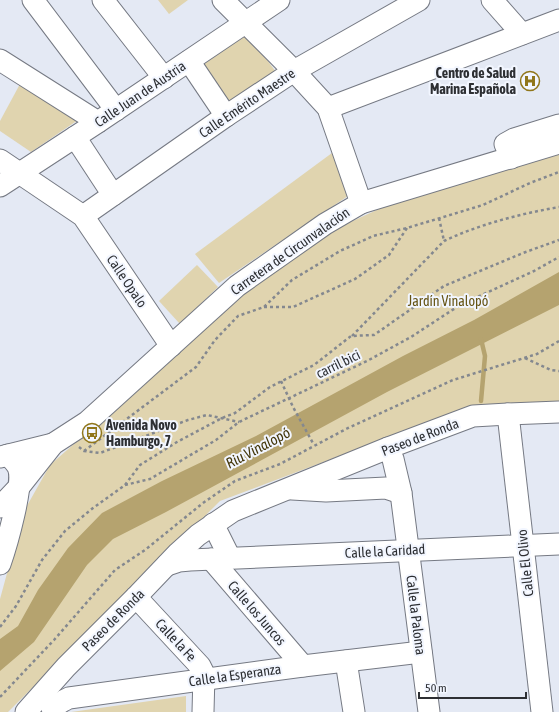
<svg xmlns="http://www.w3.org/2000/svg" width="559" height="712" viewBox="0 0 559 712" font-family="'Asap Condensed',sans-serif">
<rect width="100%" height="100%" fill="#e4e9f4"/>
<g fill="#e0d4af">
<polygon points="158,0 188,0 169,14"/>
<polygon points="247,33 276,72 229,106 200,67"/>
<polygon points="20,84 78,120 31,152 0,131 0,121"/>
<polygon points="336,150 348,196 219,283 195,254"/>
<polygon points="559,153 559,405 466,408 220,501 8,712 0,712 0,599 24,511 50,465 83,436 243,291 329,232 381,208"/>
<polygon points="197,265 218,287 180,324 159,301"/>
<polygon points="186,696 186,712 71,712"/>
</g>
<polygon fill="#b5a36f" points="559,272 559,305 387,392 166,512 113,539 87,565 34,642 0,671 0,639 18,626 38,590 68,548 102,513 162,481 256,436 403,356 474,320"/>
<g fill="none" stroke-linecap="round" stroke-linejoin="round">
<polyline stroke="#b5a36f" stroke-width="4.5" points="481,401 485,356 481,339"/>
<g stroke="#757983" stroke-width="23">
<g id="minor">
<polyline points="33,0 116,110"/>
<polyline points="103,0 164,78"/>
<polyline points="223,0 294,71 328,108 361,203"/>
<polyline points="492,0 522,34"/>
<polyline points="0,60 98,122"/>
<polyline points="189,61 226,116"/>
<polyline points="328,108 559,20"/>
<polyline points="75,137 113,195"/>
<polyline points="511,158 505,144 514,139 559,125"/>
<polyline points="0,160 83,216 171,346"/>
<polyline points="0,186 98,122 279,0"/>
<polyline points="83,216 226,116 294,71 419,0"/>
<polyline points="508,414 542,712"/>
<polyline points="388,448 393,459 401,493 429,712"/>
<polyline points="0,457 53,444"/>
<polyline points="292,489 326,491 386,488 401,493"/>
<polyline points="0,507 19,487 53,444 87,422 237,286 325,224 361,203 559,143"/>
<polyline points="213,524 230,558"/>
<polyline points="211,559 303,666"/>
<path d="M0 564C6 547 25 482 18 467 16 463 11 458 8 455"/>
<polyline points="167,565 179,561 190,560 559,544"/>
<polyline points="136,597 200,666 204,674 203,712"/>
<polyline points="346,661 354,712"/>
<polyline points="52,708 63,701 69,698 303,666 421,652"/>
<polyline points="26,712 66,667 136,597 178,553 198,535 233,511 388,448 473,416 508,414 559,412"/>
</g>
</g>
<g stroke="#84888f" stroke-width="2.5" stroke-dasharray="3 3" stroke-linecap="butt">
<polyline points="439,218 444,241"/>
<polyline points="264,307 293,307 355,279 389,255 407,228"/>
<path d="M352 336 444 241C480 224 520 214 559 207"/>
<polyline points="525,358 551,370 559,371"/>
<polyline points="281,381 293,407 314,445"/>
<polyline points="79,447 84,451 100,453 188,420 207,415 239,422"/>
<polyline points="84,451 196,367 215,340 238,316 264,307 292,280 340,251 373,236 407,228 483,205 530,183 559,172"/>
<polyline points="125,485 150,479 216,440 239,422 367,361 411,337 460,305 534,271 559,257"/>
<polyline points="0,627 16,606 42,560 65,531 93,508 125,485 140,465 177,442 222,418 235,413 270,387 314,365 351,336 374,335 444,286 523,253 559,240"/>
<polyline points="0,697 54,640 115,570 145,550 203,503 235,481 280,464 348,428 453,380 537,354 559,341"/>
</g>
<use href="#minor" stroke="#fff" stroke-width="21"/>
</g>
<defs>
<g id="hospital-ring" transform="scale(1)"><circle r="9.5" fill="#f2f6ff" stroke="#90761b" stroke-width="1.5"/><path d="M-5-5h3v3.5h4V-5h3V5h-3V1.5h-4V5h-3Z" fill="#90761b"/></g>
<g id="bus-ring" transform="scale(1)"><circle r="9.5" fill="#f2f6ff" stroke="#90761b" stroke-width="1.5"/><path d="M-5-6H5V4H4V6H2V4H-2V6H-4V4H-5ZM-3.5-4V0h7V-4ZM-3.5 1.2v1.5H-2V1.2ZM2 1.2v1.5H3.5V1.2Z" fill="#90761b"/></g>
</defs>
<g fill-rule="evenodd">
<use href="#hospital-ring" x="530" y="81"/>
<use href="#bus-ring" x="92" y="433"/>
</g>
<g text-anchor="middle" stroke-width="4" stroke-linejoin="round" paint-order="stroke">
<g font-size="14" font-weight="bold" fill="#2d2f33" stroke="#f2f6ff" text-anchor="end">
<text x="516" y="78">Centro de Salud<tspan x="516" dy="16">Marina Española</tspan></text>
<text x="106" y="430" text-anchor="start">Avenida Novo<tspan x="106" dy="16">Hamburgo, 7</tspan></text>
</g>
<g font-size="14" fill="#2d2f33" stroke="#f2f6ff">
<text transform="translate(140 94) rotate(-34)" y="5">Calle Juan de Austria</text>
<text transform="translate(247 103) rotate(-34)" y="5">Calle Emérito Maestre</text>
<text transform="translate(290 251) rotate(-35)" y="5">Carretera de Circunvalación</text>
<text transform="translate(127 281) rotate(56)" y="5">Calle Opalo</text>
<text transform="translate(338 364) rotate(-26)" y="5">carril bici</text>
<text transform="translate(420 437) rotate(-21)" y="5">Paseo de Ronda</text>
<text transform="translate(385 551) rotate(-3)" y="5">Calle la Caridad</text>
<text transform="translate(525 563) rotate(-96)" y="5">Calle El Olivo</text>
<text transform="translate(257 613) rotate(49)" y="5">Calle los Juncos</text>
<text transform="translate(416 615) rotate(83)" y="5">Calle la Paloma</text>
<text transform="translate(113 620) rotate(-45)" y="5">Paseo de Ronda</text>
<text transform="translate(176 640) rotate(47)" y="5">Calle la Fe</text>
<text transform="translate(235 675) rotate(-8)" y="5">Calle la Esperanza</text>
</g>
<g font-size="14" fill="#655313" stroke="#f2f6ff">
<text x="448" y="306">Jardín Vinalopó</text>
</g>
<g font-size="15" font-style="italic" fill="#44370b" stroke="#f2f6ff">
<text transform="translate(258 448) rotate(-28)" y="5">Riu Vinalopó</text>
</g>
</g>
<path d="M419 692v6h107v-6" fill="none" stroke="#2d2f33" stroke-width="2"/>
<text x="425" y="692" font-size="12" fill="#2d2f33" stroke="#f2f6ff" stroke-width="3" paint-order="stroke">50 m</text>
</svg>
